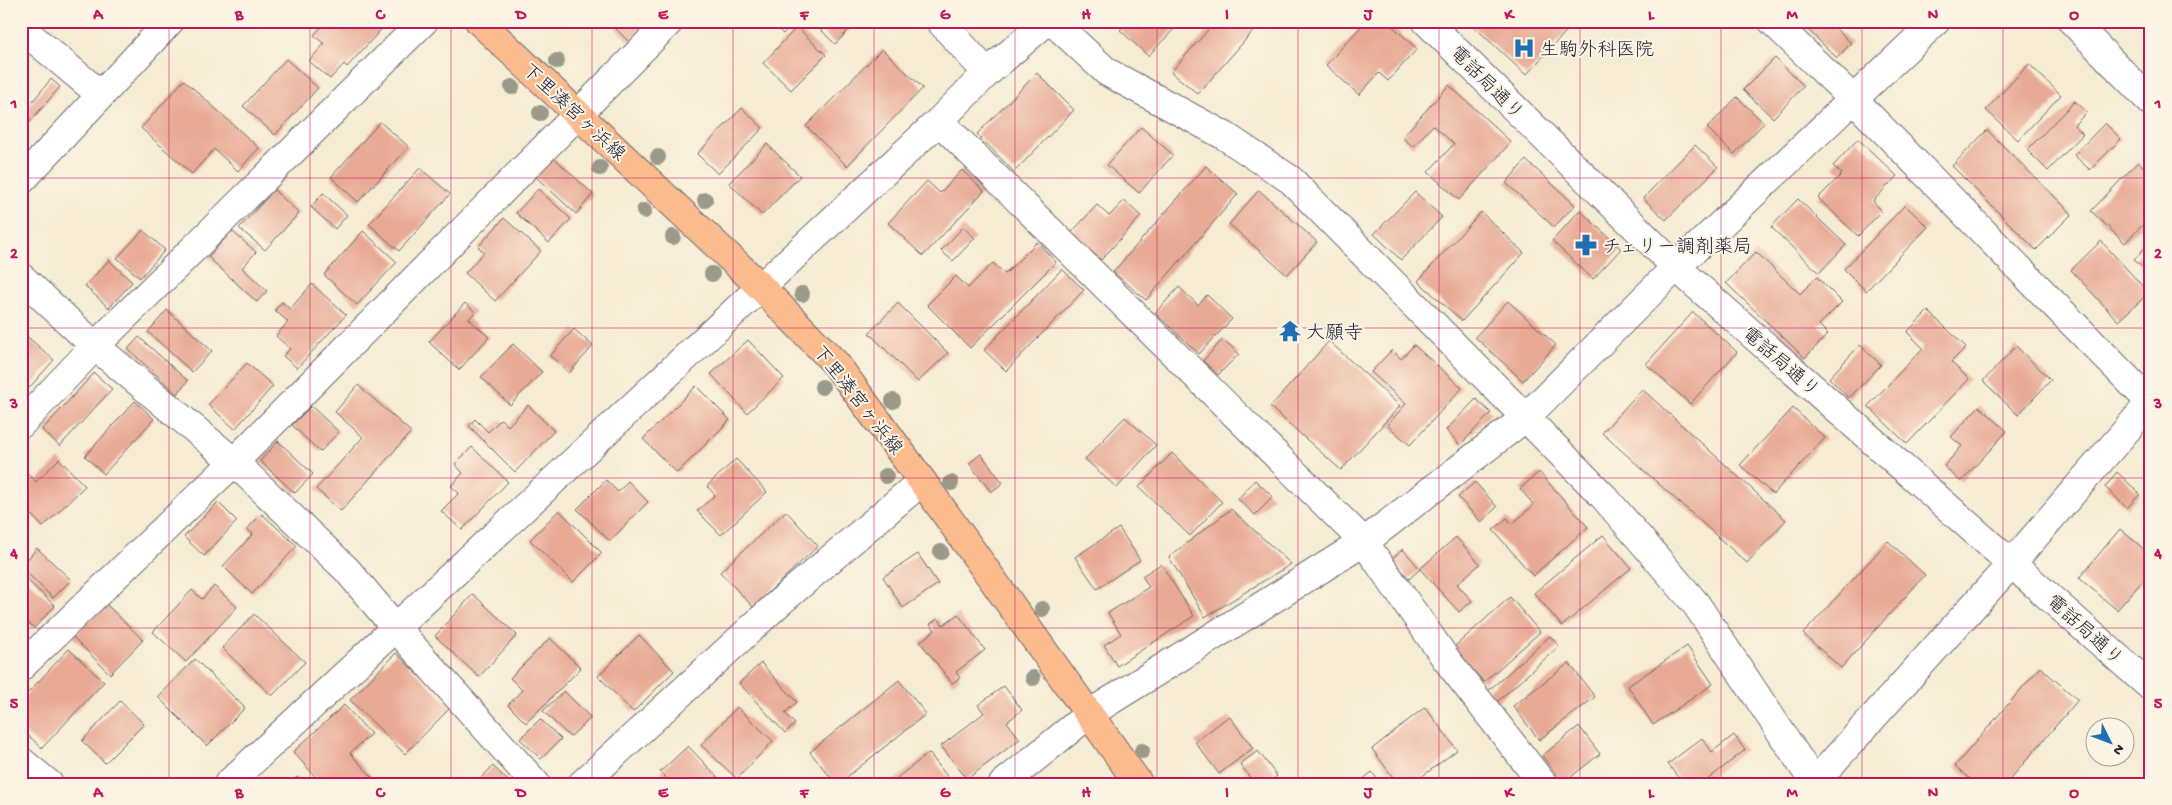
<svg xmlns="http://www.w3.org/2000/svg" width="2172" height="805" viewBox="0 0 2172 805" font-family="'Gochi Hand','Klee One',sans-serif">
<rect width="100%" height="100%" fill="#fcf5e5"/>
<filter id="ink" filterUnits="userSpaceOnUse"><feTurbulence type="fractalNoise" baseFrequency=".02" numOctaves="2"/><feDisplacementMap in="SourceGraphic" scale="10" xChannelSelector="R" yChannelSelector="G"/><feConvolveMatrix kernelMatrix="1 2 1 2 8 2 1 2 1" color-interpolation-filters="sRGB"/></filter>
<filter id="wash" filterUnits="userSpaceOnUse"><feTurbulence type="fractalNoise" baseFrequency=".0096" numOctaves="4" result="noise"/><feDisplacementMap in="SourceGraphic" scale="20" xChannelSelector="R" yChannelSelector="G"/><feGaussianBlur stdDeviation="1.12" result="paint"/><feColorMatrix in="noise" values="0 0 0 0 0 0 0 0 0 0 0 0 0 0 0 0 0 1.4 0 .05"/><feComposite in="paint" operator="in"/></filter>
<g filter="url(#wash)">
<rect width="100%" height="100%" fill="#f6ebd3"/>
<g id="blocks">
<g fill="#e8aa95">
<polygon points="327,21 383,21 386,24 347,67 344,64 330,79 309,61 324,44 314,35"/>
<polygon points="624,21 643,21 646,25 629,42 616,29"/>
<polygon points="770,21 795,21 783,34"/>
<polygon points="812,21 858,21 835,44"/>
<polygon points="1129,21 1171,21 1176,27 1148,56 1120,30"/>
<polygon points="1216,21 1245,21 1254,30 1198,94 1171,72"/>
<polygon points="1366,21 1387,21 1417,49 1388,81 1379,73 1359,95 1326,65"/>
<polygon points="1468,21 1576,21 1526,75"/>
<polygon points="1799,21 1828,21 1851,43 1837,58"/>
<polygon points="797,27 826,55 791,90 763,63"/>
<polygon points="882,49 923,88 847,166 806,126"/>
<polygon points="1775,58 1804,86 1773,118 1743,90"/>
<polygon points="286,59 318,88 275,135 243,106"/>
<polygon points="2029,64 2061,95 2018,140 1986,110"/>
<polygon points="1037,73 1074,110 1014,172 977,134"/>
<polygon points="51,79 60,87 21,132 21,103 27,108"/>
<polygon points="184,80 259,148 238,171 214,149 192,174 141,128"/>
<polygon points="1449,85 1511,142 1459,200 1428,172 1454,144 1433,125 1413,147 1402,137"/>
<polygon points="1737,97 1764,123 1734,154 1707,128"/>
<polygon points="2075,101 2087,112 2074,125 2083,134 2048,171 2027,150"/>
<polygon points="742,108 763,128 718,174 697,154"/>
<polygon points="380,122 409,147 358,202 331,177"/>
<polygon points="2105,123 2121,139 2090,170 2074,155"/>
<polygon points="1141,127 1173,155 1139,193 1107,165"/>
<polygon points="1987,130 2072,214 2036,250 1952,166"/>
<polygon points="1858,139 1897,176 1873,201 1882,211 1858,236 1818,198 1842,174 1833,166"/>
<polygon points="767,144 800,176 762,215 729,183"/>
<polygon points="1695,145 1718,167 1666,220 1643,198"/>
<polygon points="553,157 593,194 576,214 536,177"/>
<polygon points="1526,160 1575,205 1554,227 1506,183"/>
<polygon points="2138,162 2151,174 2151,216 2125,243 2091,211"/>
<polygon points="1206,166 1238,194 1146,300 1113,272"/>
<polygon points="420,168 450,194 399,251 369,224"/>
<polygon points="962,170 984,191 923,256 888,223 927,181 940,193"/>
<polygon points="538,189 571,219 549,243 516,213"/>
<polygon points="274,190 299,213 265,250 239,228"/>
<polygon points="1259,190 1317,242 1287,275 1229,224"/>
<polygon points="1415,192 1442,217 1401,260 1374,234"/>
<polygon points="323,193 347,215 335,229 311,207"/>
<polygon points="1798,199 1846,245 1819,273 1771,227"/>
<polygon points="1124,201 1141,216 1101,260 1071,233 1097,205 1109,216"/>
<polygon points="1905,205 1928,227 1866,291 1844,269"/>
<polygon points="1580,210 1621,249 1593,279 1552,241"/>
<polygon points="1481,212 1524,253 1462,321 1418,281"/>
<polygon points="504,218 541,251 495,301 465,273 484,252 478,247"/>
<polygon points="963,227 975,238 953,261 941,251"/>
<polygon points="143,230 165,250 140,278 117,258"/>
<polygon points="232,231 256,252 242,268 267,291 257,302 208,257"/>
<polygon points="363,231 397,262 357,305 324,275"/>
<polygon points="2151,240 2151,274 2134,260"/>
<polygon points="2101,241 2149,293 2118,321 2071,270"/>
<polygon points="1037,242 1056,262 970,348 927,305 956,276 968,288 993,263 1005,274"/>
<polygon points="1756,252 1800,294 1817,277 1842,302 1819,325 1828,334 1805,358 1726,283"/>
<polygon points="109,260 132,282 109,308 85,286"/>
<polygon points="1062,269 1084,290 1006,371 984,350"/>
<polygon points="312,284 346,315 297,368 283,356 290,349 276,336 288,322 275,310 282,302 290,309"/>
<polygon points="1179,287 1198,305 1207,295 1232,319 1199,354 1155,313"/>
<polygon points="1508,301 1556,345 1523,381 1475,337"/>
<polygon points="465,303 475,312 469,319 489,337 459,370 429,342"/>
<polygon points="898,303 948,353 918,382 869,333"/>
<polygon points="167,310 212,351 192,372 148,332"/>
<polygon points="1928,311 1966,347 1951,362 1969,379 1907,444 1868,406 1923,348 1907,332"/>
<polygon points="1693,312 1737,352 1690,404 1646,364"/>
<polygon points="574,329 593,346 569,373 550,356"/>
<polygon points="21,331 54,360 21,397"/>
<polygon points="139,337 188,381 177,394 128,349"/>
<polygon points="1223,339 1239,354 1218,375 1203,361"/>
<polygon points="748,340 784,378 747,413 711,374"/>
<polygon points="1329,341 1400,406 1341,470 1270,407"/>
<polygon points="513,344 542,372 510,405 481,377"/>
<polygon points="1414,345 1462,388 1410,445 1387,425 1406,404 1371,372 1392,350 1401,359"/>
<polygon points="1860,345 1881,365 1849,398 1829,378"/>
<polygon points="2016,346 2051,380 2018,415 1983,381"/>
<polygon points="247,363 273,386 235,429 208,405"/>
<polygon points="94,373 112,389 60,446 42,430"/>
<polygon points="358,385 411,432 341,511 316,489 363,437 335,412"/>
<polygon points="696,386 730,420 677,473 643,439"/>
<polygon points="1642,389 1786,520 1747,563 1602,433"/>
<polygon points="1476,399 1491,413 1460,445 1446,430"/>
<polygon points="135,401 154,419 104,474 85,456"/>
<polygon points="528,405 554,431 515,472 469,426 475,419 488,432 501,419 508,426"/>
<polygon points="311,406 339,432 320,452 292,425"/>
<polygon points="1979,406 2007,431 1961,482 1944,466 1962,446 1951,437"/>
<polygon points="1793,408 1825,438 1773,494 1740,465"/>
<polygon points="1125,417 1156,445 1117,488 1085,459"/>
<polygon points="278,441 313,474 295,493 260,461"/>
<polygon points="472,447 508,482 462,530 441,511 459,493 451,486 463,473 455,464"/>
<polygon points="1172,453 1222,502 1190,536 1139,487"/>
<polygon points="981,454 1003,483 991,492 969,463"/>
<polygon points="59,459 85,486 43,527 21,504 21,470 23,468 36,482"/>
<polygon points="736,459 767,492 721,535 697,511 715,495 707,486"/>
<polygon points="1539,472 1588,527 1533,576 1493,530 1507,518 1512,524 1534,505 1520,489"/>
<polygon points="2117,472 2140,494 2127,508 2105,487"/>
<polygon points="606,480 618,492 628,481 648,502 610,541 577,509"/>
<polygon points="1255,480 1273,497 1255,515 1238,499"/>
<polygon points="1475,482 1497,507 1481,522 1458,497"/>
<polygon points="218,502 237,521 204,556 184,537"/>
<polygon points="1231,509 1291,564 1205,617 1169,557"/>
<polygon points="559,510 602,553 573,582 530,540"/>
<polygon points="786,511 818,546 753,607 720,572"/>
<polygon points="262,514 297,546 252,594 223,566 253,534 247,529"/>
<polygon points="1119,528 1140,560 1097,589 1075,557"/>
<polygon points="2120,529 2151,555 2151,571 2117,610 2079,578"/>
<polygon points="1603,535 1631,568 1562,626 1534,593"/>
<polygon points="1456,537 1480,564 1457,584 1472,601 1459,612 1420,569"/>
<polygon points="1888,541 1925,575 1841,668 1803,634"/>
<polygon points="37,548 71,580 53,598 21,567"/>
<polygon points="1403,549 1420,569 1409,579 1392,559"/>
<polygon points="918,554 938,584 903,608 883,577"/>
<polygon points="1161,564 1194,616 1117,666 1104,645 1121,634 1108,613 1149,587 1142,576"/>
<polygon points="21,574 55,606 34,628 21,616"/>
<polygon points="214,586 237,607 186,662 153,632 192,590 202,599"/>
<polygon points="473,594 517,635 479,677 435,636"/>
<polygon points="1510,597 1540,632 1484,682 1453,648"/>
<polygon points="106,604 143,640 110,674 73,637"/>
<polygon points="254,614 305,662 272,696 222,648"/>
<polygon points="958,614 985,650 956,672 960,678 952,683 920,642 935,630 930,624 938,618 943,625"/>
<polygon points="639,635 674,671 633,712 598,676"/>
<polygon points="1550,636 1559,646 1497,702 1488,691"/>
<polygon points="550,638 581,668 526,723 508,705 522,690 510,678"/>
<polygon points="1687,646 1713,684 1653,725 1628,686"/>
<polygon points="69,649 104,682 42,748 21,729 21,700"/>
<polygon points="2151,652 2151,664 2145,659"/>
<polygon points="396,653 451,707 405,754 350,700"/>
<polygon points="195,659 245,708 207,746 158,697"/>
<polygon points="761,663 797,702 785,713 795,724 785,733 739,683"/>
<polygon points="1569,663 1595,697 1539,740 1513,706"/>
<polygon points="2040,667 2078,700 2006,784 1976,784 1955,766"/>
<polygon points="899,680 926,714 838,784 836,784 810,752"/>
<polygon points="1004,686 1022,710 1007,722 1020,739 967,779 941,746 984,713 978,705"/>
<polygon points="564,691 591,718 570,737 543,711"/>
<polygon points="120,701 144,724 105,763 82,741"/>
<polygon points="344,705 371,734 350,753 373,778 366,784 322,784 293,752"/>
<polygon points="737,707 773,741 737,779 701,745"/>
<polygon points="1425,707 1457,750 1412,784 1398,784 1372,749"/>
<polygon points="1229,716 1253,748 1219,774 1195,742"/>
<polygon points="540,719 561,739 541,759 520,739"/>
<polygon points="1579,726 1600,754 1563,783 1542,756"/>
<polygon points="1734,735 1745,750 1702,784 1683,784 1668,764 1702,738 1712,752"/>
<polygon points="688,746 724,784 672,784 660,772"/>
<polygon points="1258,751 1277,776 1268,784 1255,784 1240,764"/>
<polygon points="929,753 953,784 889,784"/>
<polygon points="493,766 511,784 475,784"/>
<polygon points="1372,772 1381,784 1357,784"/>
<polygon points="297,777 303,784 289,784"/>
</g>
</g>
</g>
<g filter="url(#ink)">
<use href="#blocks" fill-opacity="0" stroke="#6c6870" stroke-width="1"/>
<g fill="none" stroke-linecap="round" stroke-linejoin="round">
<g stroke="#6c6870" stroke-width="30">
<g id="minor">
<polyline points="940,21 987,73"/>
<polyline points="1052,21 1107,72 1225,136 1291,180 1604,497 1696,604 1815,784"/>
<polyline points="1426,21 1676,267 2151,687"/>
<polyline points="1772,21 1853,99 2151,403"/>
<polyline points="2072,21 2151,102"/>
<polyline points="21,28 101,95"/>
<polyline points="939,121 1364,542 1446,659 1543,784"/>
<polyline points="21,181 170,21"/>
<polyline points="21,277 95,346 234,462 347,570 395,627 536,784"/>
<polyline points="21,424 95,346 424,21"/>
<polyline points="21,667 234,462 670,21"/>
<polyline points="21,761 49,784"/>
<polyline points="228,784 939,121 987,73 1047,21"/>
<polyline points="582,784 780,602 922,481"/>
<polyline points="1003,784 1089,714 1364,542 1525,418 1676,267 1936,21"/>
<polyline points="1813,784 2012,563 2150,403"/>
</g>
</g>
<g stroke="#6c6870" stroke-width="30">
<polyline id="major" points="479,21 761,287 836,364 922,481 1139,784"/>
</g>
<use href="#minor" stroke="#fff" stroke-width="28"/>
<use href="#major" stroke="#fbbb8d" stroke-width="28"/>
</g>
<g fill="#9b9989">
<circle cx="557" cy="61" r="8"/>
<circle cx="512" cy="87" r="8"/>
<circle cx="540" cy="113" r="8"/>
<circle cx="658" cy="157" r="8"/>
<circle cx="600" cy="168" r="8"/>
<circle cx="705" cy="200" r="8"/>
<circle cx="644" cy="211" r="8"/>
<circle cx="673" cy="237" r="8"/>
<circle cx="712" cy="274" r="8"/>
<circle cx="802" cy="294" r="8"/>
<circle cx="822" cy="387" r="8"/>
<circle cx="893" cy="401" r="8"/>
<circle cx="886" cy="476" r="8"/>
<circle cx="951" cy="483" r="8"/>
<circle cx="941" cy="552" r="8"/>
<circle cx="1042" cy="609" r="8"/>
<circle cx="1033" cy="678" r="8"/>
<circle cx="1142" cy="751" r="8"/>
</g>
</g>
<path fill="none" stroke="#c2185b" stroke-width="1" stroke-opacity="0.55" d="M169 21V784M310 21V784M451 21V784M592 21V784M733 21V784M874 21V784M1015 21V784M1157 21V784M1298 21V784M1439 21V784M1580 21V784M1721 21V784M1862 21V784M2003 21V784M21 178H2151M21 328H2151M21 478H2151M21 628H2151"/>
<defs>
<g id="hospital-bare" transform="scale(1.725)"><path d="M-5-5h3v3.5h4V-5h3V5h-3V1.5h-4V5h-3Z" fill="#1f6fb2" stroke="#fcf5e5" stroke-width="2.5" paint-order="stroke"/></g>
<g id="pharmacy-bare" transform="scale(1.725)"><path d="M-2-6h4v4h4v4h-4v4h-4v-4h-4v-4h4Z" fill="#1f6fb2" stroke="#fcf5e5" stroke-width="2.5" paint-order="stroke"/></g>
<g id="temple-bare" transform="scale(1.725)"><path d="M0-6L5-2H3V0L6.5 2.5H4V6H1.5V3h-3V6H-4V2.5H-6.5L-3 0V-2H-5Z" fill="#1f6fb2" stroke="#fcf5e5" stroke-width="2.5" paint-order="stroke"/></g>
</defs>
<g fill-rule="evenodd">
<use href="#hospital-bare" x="1524" y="48"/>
<use href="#pharmacy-bare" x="1586" y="245"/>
<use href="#temple-bare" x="1290" y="331"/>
</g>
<g text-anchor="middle" stroke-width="4" stroke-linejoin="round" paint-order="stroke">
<g font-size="19" fill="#22223b" stroke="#fcf5e5" text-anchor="start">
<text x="1540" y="55">生駒外科医院</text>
<text x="1602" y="252">チェリー調剤薬局</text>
<text x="1306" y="338">大願寺</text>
</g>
<g font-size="19" fill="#22223b" stroke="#fcf5e5">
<text transform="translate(1488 82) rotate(45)" y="7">電話局通り</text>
<text transform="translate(575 111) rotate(43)" y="7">下里湊宮ヶ浜線</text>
<text transform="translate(1782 361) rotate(41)" y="7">電話局通り</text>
<text transform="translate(859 399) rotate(52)" y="7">下里湊宮ヶ浜線</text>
<text transform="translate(2086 629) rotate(42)" y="7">電話局通り</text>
</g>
</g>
<rect width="2172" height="805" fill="none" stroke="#fcf5e5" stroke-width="55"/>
<g transform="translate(2110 742) rotate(132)"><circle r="24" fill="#fcf5e5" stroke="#a5a1a1"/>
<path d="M0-4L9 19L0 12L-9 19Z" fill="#1f6fb2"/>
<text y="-8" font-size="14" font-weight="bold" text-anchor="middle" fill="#22223b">N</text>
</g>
<rect x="28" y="28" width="2116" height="750" fill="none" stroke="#c2185b" stroke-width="2"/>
<g font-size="16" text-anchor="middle" font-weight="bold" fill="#c2185b">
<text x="98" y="19">A</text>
<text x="239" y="19">B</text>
<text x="380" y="19">C</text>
<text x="521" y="19">D</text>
<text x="663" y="19">E</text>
<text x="804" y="19">F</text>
<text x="945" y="19">G</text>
<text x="1086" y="19">H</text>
<text x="1227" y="19">I</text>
<text x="1368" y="19">J</text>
<text x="1509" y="19">K</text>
<text x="1651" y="19">L</text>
<text x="1792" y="19">M</text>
<text x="1933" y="19">N</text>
<text x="2074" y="19">O</text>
<text x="14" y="108">1</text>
<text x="2158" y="108">1</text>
<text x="14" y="258">2</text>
<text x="2158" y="258">2</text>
<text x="14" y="408">3</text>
<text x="2158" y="408">3</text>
<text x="14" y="558">4</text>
<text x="2158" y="558">4</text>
<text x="14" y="708">5</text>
<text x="2158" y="708">5</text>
<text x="98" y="797">A</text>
<text x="239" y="797">B</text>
<text x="380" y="797">C</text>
<text x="521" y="797">D</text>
<text x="663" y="797">E</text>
<text x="804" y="797">F</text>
<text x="945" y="797">G</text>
<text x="1086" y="797">H</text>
<text x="1227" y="797">I</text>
<text x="1368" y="797">J</text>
<text x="1509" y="797">K</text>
<text x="1651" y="797">L</text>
<text x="1792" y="797">M</text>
<text x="1933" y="797">N</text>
<text x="2074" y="797">O</text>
</g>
</svg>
